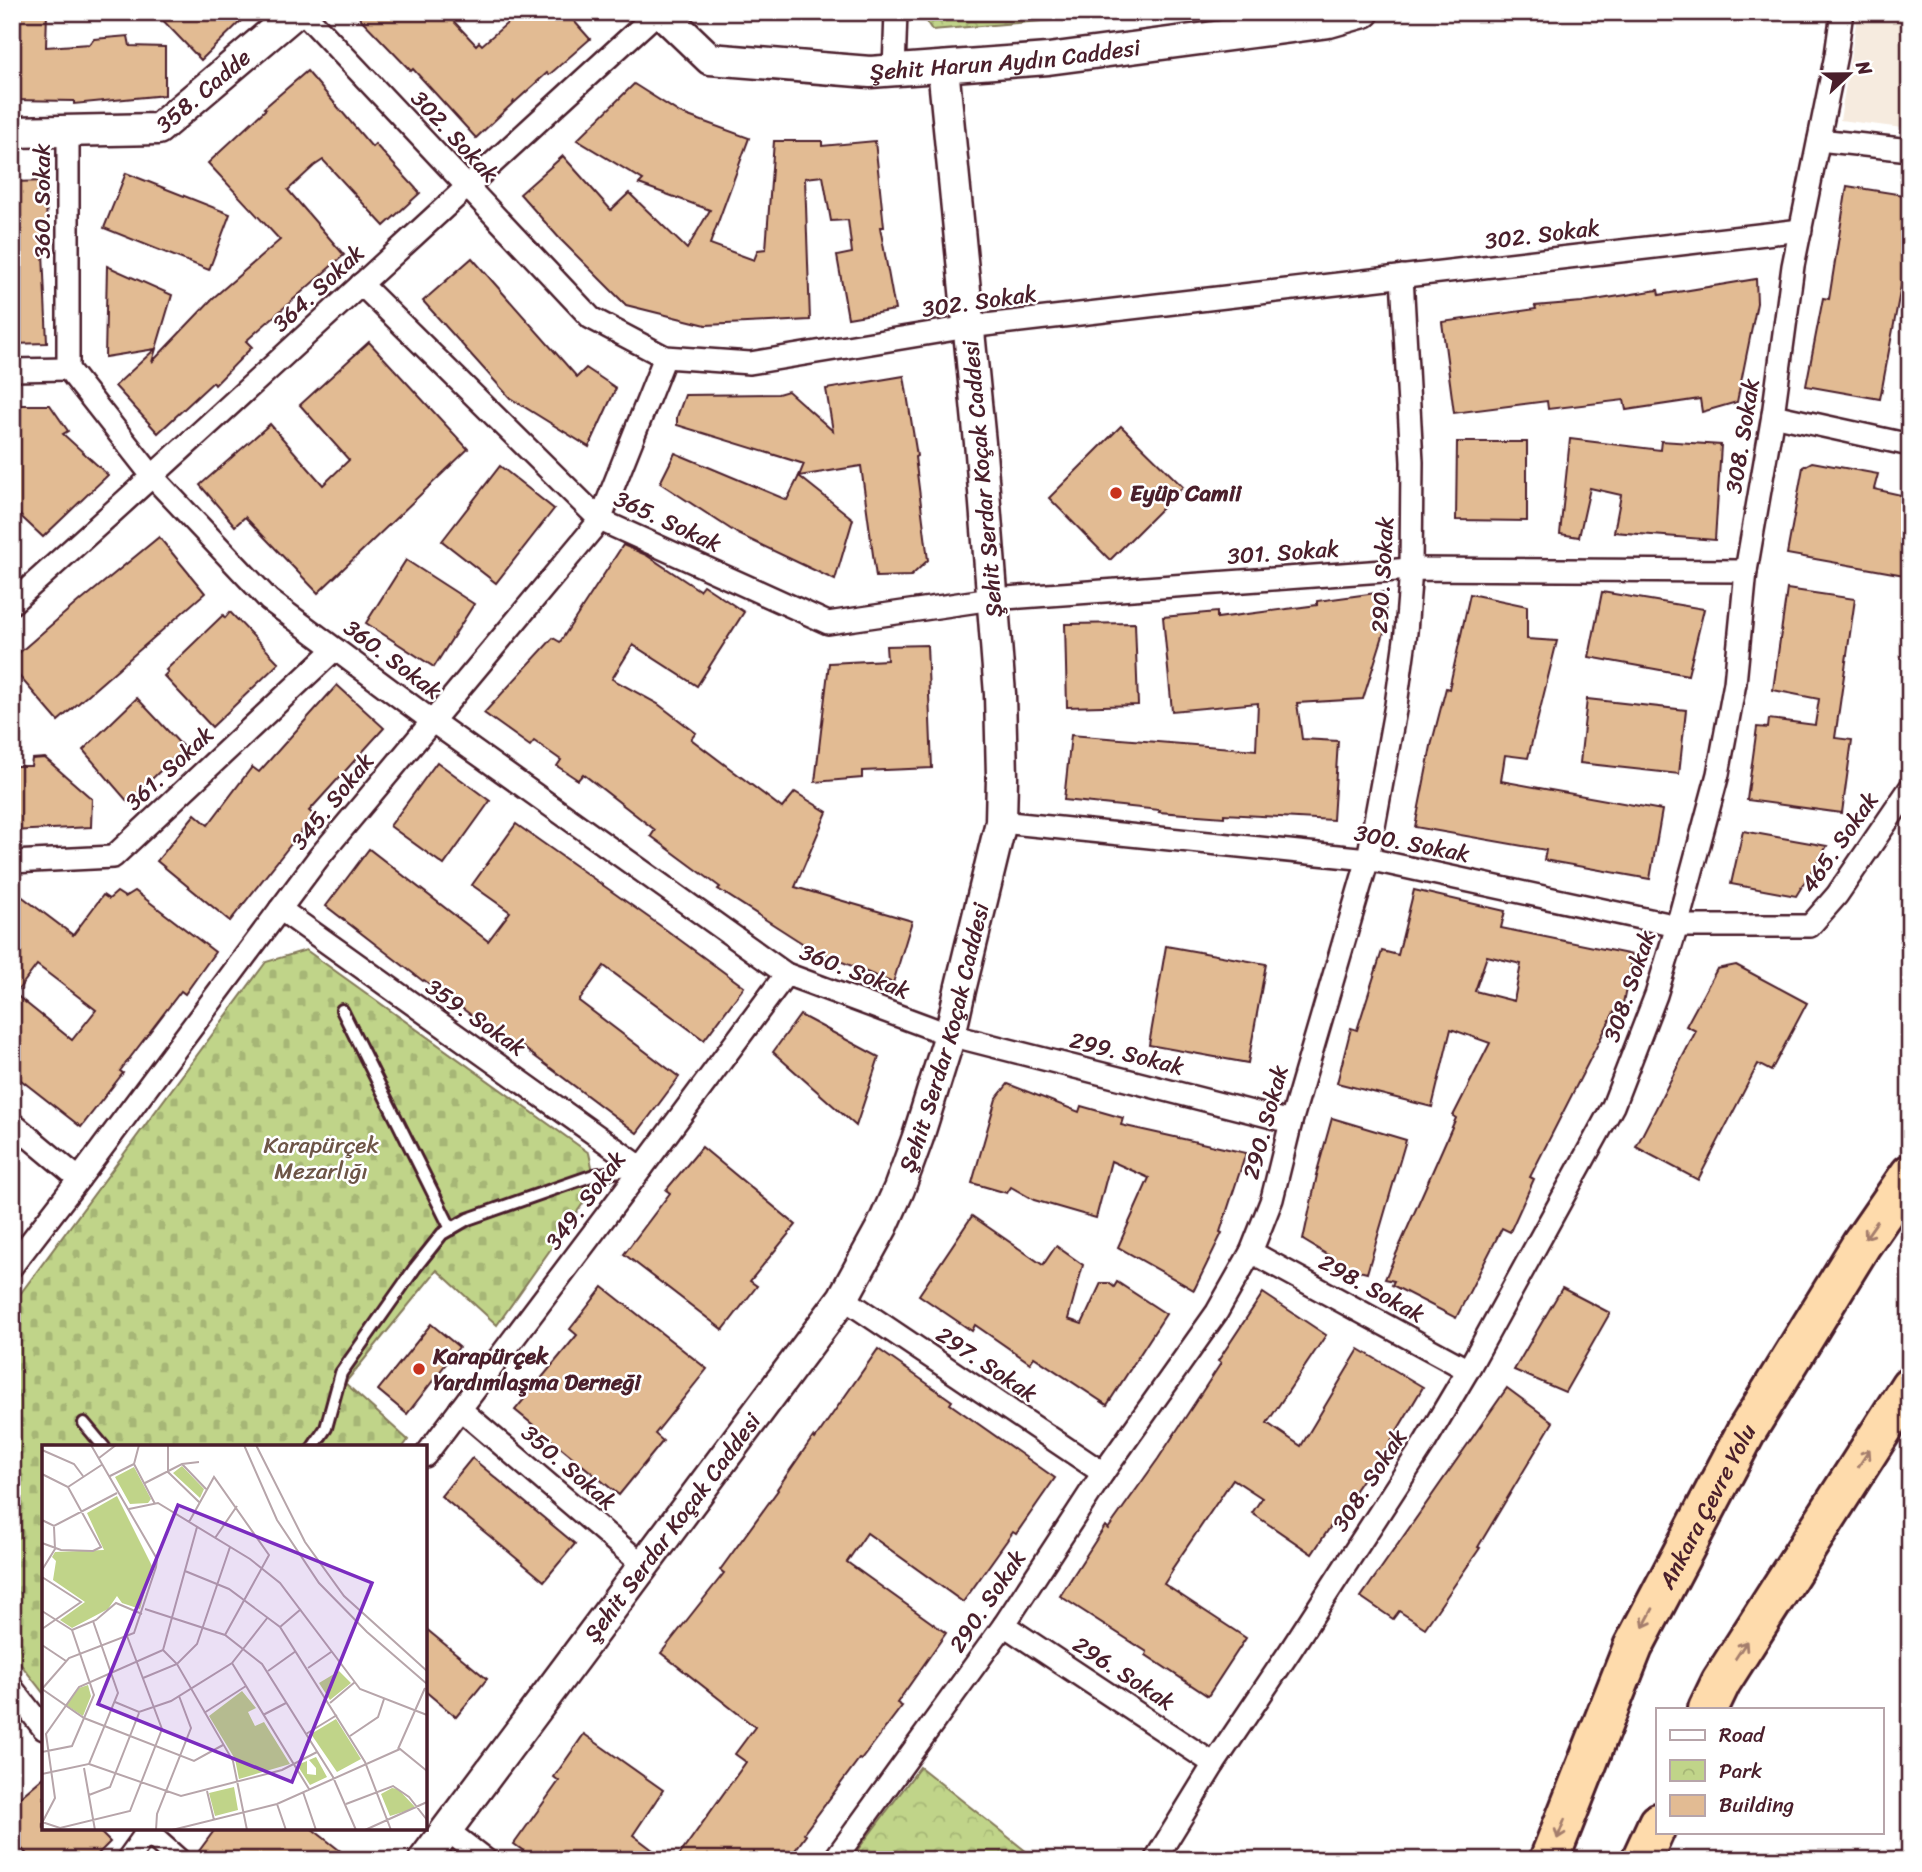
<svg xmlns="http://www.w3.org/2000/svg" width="1922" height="1872" viewBox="0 0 1922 1872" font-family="Sriracha,sans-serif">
<defs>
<pattern id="cemetery-stones" width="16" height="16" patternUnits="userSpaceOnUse" patternTransform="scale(1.75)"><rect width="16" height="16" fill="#c0d489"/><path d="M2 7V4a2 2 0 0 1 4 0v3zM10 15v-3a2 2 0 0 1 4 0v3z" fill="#a6b676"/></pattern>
<pattern id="park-crowns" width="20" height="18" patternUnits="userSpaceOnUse" patternTransform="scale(1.75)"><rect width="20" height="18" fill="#c0d489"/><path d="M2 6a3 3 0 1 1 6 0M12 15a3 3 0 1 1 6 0" fill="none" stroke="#a6b676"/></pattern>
</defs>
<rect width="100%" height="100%" fill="#fff"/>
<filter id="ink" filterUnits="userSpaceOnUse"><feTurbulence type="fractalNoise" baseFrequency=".0143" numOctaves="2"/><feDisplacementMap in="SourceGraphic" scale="14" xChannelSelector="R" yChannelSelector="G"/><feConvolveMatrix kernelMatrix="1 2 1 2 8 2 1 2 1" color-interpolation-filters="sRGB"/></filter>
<g filter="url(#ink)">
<polygon fill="#f6ebdf" points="1858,12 1910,12 1910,129 1840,120"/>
<polygon fill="url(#cemetery-stones)" stroke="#857a5a" stroke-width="2" points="306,950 589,1153 596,1185 497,1325 437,1270 345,1383 408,1440 403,1447 44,1447 44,1694 12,1653 12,1305 266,962"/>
<g fill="url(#park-crowns)" stroke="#857a5a" stroke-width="2">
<polygon points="920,12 1151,12 932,30"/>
<polygon points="920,1767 1037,1860 850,1860"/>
</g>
<g fill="#e2bb93" stroke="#4a1f2b" stroke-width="2" fill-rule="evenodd">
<polygon points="12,12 47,12 46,47 90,44 94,39 128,36 130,46 165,47 165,95 74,104 74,101 12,100"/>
<polygon points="155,12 250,12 201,60"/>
<polygon points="354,12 445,12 476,45 479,42 482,45 520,12 566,12 590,39 549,75 547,73 515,102 513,101 514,102 476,138 413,69 411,71"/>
<polygon points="307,71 372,147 375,144 420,193 384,226 323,160 314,166 288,190 344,255 246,341 252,347 215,385 213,382 158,433 115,386 155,349 105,357 107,266 172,295 152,362 213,298 280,240 208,163 266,109 264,108"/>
<polygon points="634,84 680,113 749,138 710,244 754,260 758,250 766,249 774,141 822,141 822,146 875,141 884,227 880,227 895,310 848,318 837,256 852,253 848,220 831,221 823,176 805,178 810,320 706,325 626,305 560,239 520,194 563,156 611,210 629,193 687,249 710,210 639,184 643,180 577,140"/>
<polygon points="126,173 230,214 209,270 104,228"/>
<polygon points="46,181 47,252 43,252 47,343 12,344 12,182"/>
<polygon points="1847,186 1910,196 1910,282 1902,281 1880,399 1806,386 1823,298 1829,299"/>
<polygon points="472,258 577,377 586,368 616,388 589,447 510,398 423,301"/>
<polygon points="1756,279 1757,303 1737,402 1702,412 1700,399 1626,410 1624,400 1548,409 1547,401 1454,413 1442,322 1536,309 1535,306 1582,302 1658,290 1659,295"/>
<polygon points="369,342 468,449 318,593 245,517 235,526 200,485 270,424 323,485 349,460 300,405"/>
<polygon points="904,376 917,456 915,457 928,560 911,576 876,577 861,466 799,476 804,464 677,425 677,417 685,395 778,394 788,391 833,431 826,389"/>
<polygon points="12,405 50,405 68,431 63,434 108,475 43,537 12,508"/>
<polygon points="1121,426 1183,487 1110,560 1049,498"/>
<polygon points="1570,439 1660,450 1661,441 1721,445 1715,540 1614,532 1621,495 1590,488 1579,537 1560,534"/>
<polygon points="1457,442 1527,442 1527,521 1456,520"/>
<polygon points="675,453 787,500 799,476 853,519 835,580 738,534 660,483"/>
<polygon points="1812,462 1878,474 1874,489 1910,497 1910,576 1787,554 1803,467"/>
<polygon points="500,466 554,509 496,583 442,541"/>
<polygon points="159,537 205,593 58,721 12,668 12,659 80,600 81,601"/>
<polygon points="623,545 646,555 699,590 703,585 744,612 697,686 633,645 612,679 658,704 696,733 691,739 782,808 795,792 827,812 795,887 912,921 893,983 801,945 802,943 718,889 720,887 651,836 655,830 583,774 578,780 557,766 561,760 534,741 530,746 484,713 553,638 560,642"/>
<polygon points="406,560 474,604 434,667 366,623"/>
<polygon points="1787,589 1855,599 1835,738 1852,740 1842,813 1747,800 1757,727 1768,728 1769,719 1815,725 1819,699 1773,690"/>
<polygon points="1384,592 1387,623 1363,699 1297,703 1302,739 1338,741 1333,820 1224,814 1224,817 1159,812 1160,810 1064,800 1071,735 1256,750 1258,703 1172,711 1163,617 1217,612 1217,618 1317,605 1317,601"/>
<polygon points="1602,592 1704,609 1688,675 1589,657"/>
<polygon points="1470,594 1527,606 1527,639 1557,641 1528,758 1505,755 1501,781 1662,810 1650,879 1544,860 1546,850 1415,827 1431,746 1446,688 1449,689"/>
<polygon points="230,612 279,663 212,727 164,676 168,672 166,670 223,615 225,618"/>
<polygon points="1135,623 1138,705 1067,707 1065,624"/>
<polygon points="927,645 932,768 862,771 862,778 815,782 829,663 887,660 886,646"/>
<polygon points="337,685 384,728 309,811 314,815 230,921 157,861 195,814 208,825 252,767 259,772"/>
<polygon points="137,698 184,748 128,802 83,750"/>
<polygon points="1587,699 1686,710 1679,774 1580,763"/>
<polygon points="45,758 92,799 91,827 12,831 12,766 31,766 32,759"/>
<polygon points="437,762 490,801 444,865 390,826"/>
<polygon points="516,824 665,929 744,987 704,1040 604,966 579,1001 679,1077 637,1133 521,1046 518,1050 424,980 423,981 326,906 369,849 488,941 510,912 472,885"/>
<polygon points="1743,831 1827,846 1796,896 1731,884"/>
<path d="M12 889 73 935 103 895 109 899 117 892 125 897 135 891 215 952 185 994 181 991 120 1071 123 1073 81 1127 12 1073ZM37 965 96 1010 72 1040 15 994Z"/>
<path d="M1414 890 1505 911 1501 928 1633 955 1621 1013 1614 1012 1530 1177 1534 1179 1510 1232 1502 1228 1456 1318 1392 1285 1394 1281 1385 1279 1456 1118 1453 1116 1490 1043 1451 1029 1432 1107 1337 1083 1351 1028 1357 1030 1382 951 1398 955ZM1487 956 1521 964 1514 1001 1475 991Z"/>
<polygon points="1166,946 1266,964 1248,1063 1149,1045"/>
<polygon points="1736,965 1807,1003 1771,1071 1758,1064 1698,1180 1636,1147 1696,1031 1686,1026 1717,969"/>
<polygon points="800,1015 879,1057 856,1126 773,1052"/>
<polygon points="1008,1084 1079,1112 1081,1106 1123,1118 1121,1125 1246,1153 1220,1232 1222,1233 1194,1290 1118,1247 1149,1178 1111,1161 1096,1218 1034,1200 1011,1187 1007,1193 972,1183 996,1099"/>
<polygon points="1332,1118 1406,1140 1367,1273 1351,1269 1303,1240 1317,1175 1316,1175"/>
<polygon points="702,1147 796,1225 750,1281 757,1286 723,1330 624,1254 670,1193 666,1190"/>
<polygon points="972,1216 1043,1265 1056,1246 1083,1265 1068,1319 1082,1324 1101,1283 1109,1283 1114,1287 1117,1282 1166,1314 1107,1405 1034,1357 1030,1363 975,1325 972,1331 919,1295"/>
<polygon points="603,1287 707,1369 655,1434 663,1441 619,1495 515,1410 577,1335 570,1329"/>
<polygon points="1562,1288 1610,1313 1565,1392 1514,1370"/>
<polygon points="1263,1293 1326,1335 1267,1423 1301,1446 1359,1349 1423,1387 1377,1464 1374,1462 1312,1554 1252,1513 1262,1498 1233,1479 1172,1569 1173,1570 1164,1584 1246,1638 1208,1696 1146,1655 1147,1652 1060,1596 1105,1526 1108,1529 1158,1459 1221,1363 1218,1361"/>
<polygon points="431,1324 459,1347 407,1414 378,1390"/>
<polygon points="878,1349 952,1401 950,1404 1055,1478 1016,1534 1013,1532 963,1602 867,1533 847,1562 946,1633 897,1703 902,1706 861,1760 859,1759 804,1833 806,1835 788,1860 676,1860 746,1762 735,1754 755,1727 661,1653 724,1573 720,1570 778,1490 777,1489 813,1437 815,1439"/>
<polygon points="1507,1388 1553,1422 1478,1547 1480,1548 1425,1628 1399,1611 1393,1619 1361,1597"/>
<polygon points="472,1458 575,1544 544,1581 441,1496"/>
<polygon points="425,1628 487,1679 456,1717 425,1691"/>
<polygon points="584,1734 663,1790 633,1835 666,1860 536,1860 514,1844 559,1781 554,1777"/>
<polygon points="44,1777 44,1828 96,1828 110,1842 92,1860 32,1860 12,1838 12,1804"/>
<polygon points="216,1828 311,1828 352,1860 211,1860 199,1851"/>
</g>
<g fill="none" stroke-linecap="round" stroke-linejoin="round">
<g stroke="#4a1f2b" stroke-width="16">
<g id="lane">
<polyline points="342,1010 451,1229"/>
<polyline points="84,1423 104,1447"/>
<polyline points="313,1447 326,1428 341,1373 415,1268 442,1234 468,1219 594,1175 640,1168"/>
</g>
</g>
<g stroke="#4a1f2b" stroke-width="26">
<g id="street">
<polyline points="303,12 591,318 665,357 750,363 968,327 1801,230"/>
<polyline points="894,70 896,12"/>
<polyline points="68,131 68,369 153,477 269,600 432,721 786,974 950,1035 1291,1122"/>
<polyline points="1819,140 1910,150"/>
<polyline points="361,284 600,520 828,623 992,599 1411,569 1746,571"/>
<polyline points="12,370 68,369"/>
<polyline points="1773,415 1910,445"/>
<path d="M12 603C230 408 442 208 658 12"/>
<polyline points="1001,822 1368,859 1677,926 1810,926 1837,895 1910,788"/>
<polyline points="12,862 113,857 335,649"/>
<polyline points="280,909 642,1168"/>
<polyline points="12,1123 79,1179"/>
<polyline points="1251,1252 1468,1370"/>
<polyline points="12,1266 79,1179 319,857 600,520 665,357"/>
<polyline points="843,1298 1103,1473"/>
<polyline points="460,1409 644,1566"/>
<polyline points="425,1456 642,1168 786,974"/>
<polyline points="1004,1625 1214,1764"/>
<polyline points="12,1688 44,1729"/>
<polyline points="143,1828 179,1860"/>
<polyline points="447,1830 486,1860"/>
<polyline points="127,1860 150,1828"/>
<polyline points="834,1860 1004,1625 1103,1473 1217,1312 1251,1252 1272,1199 1291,1122 1368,859 1396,705 1406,632 1411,569 1412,462 1402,276"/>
<polyline points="1155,1860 1214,1764 1290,1651 1424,1444 1468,1370 1613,1106 1656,995 1677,926 1718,774 1735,683 1746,571 1773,415 1793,266 1836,55 1842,12"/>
</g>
</g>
<g stroke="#4a1f2b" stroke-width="35">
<g id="secondary">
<path id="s1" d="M661 12 710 59 870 72 1048 59 1329 22 1364 12"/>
<path id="s2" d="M12 132 158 129 296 12"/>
<path id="s3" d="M424 1860 843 1298 882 1227 899 1189 918 1137 950 1035 961 986 1001 822 1002 777 1000 694 981 453 943 67"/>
</g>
</g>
<g stroke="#4a1f2b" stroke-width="44">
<g id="highway">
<polyline points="1708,1709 1721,1682 1910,1386"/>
<path id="s4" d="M1549 1860 1633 1647 1746 1432 1861 1245 1910 1174"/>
<polyline points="1641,1860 1658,1823"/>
</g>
</g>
<use href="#lane" stroke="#fff" stroke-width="10"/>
<use href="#street" stroke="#fff" stroke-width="21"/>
<use href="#secondary" stroke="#fff" stroke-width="30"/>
<use href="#highway" stroke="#fedbac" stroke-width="38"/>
</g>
<defs><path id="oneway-shaft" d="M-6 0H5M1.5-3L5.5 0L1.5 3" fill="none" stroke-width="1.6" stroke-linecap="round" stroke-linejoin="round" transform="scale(1.75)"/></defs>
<g stroke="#a47d6c">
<use href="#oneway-shaft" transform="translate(1871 1230) rotate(125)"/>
<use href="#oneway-shaft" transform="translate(1864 1458) rotate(-57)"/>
<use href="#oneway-shaft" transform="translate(1648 1618) rotate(118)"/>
<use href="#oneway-shaft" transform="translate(1741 1650) rotate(-57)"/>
<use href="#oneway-shaft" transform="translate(1561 1829) rotate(111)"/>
</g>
</g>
<g fill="#c8321e" stroke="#fff" stroke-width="2.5">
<circle cx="1116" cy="493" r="7"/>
<circle cx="419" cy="1369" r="7"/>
</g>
<g text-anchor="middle" stroke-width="5" stroke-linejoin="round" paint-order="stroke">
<g font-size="23" fill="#4a1f2b" stroke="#fff">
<text dy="8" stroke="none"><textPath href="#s1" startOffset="364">Şehit Harun Aydın Caddesi</textPath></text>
<text dy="8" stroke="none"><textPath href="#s2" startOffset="205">358. Cadde</textPath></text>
<text transform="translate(455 136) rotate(47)" y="8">302. Sokak</text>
<text transform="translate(42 201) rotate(-90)" y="8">360. Sokak</text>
<text transform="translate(1542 234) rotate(-7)" y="8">302. Sokak</text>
<text transform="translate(318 288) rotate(-43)" y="8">364. Sokak</text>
<text transform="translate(979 301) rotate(-8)" y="8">302. Sokak</text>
<text transform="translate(1742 436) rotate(-81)" y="8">308. Sokak</text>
<text transform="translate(982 479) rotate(-95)" y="8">Şehit Serdar Koçak Caddesi</text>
<text transform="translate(668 521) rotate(25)" y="8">365. Sokak</text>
<text transform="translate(1283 552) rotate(-4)" y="8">301. Sokak</text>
<text transform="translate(1382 575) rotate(-87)" y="8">290. Sokak</text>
<text transform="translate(393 659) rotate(37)" y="8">360. Sokak</text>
<text transform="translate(169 768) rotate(-43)" y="8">361. Sokak</text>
<text transform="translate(332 801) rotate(-51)" y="8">345. Sokak</text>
<text transform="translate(1839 842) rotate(-55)" y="8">465. Sokak</text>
<text transform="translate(1412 843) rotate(11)" y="8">300. Sokak</text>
<text transform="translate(855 971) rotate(21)" y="8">360. Sokak</text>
<text transform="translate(1629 986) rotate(-71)" y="8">308. Sokak</text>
<text transform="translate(476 1017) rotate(35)" y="8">359. Sokak</text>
<text dy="8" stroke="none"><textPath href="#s3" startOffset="982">Şehit Serdar Koçak Caddesi</textPath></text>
<text transform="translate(1127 1053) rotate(14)" y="8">299. Sokak</text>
<text transform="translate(1265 1122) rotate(-75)" y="8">290. Sokak</text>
<text transform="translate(585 1200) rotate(-53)" y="8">349. Sokak</text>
<text transform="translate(1372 1288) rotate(29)" y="8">298. Sokak</text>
<text transform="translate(987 1364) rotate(34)" y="8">297. Sokak</text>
<text transform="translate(569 1467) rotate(41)" y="8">350. Sokak</text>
<text transform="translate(1369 1480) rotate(-57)" y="8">308. Sokak</text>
<text dy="8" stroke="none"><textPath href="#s4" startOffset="388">Ankara Çevre Yolu</textPath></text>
<text dy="8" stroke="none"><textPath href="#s3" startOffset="415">Şehit Serdar Koçak Caddesi</textPath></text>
<text transform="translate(987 1601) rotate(-56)" y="8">290. Sokak</text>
<text transform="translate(1124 1673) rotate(33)" y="8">296. Sokak</text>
</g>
<g font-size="23" font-weight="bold" fill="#4a1f2b" stroke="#fff" text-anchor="start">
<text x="1130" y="501">Eyüp Camii</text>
<text x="433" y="1364">Karapürçek<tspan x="433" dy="26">Yardımlaşma Derneği</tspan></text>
</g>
<g font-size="23" fill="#6d5547" stroke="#fff">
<text x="321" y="1153">Karapürçek<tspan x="321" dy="26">Mezarlığı</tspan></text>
</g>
</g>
<g transform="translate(42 1445)">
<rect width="385" height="385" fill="#fff"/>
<path d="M274 312 285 332 268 340 255 320 265 316V329L274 330V323L267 315Z" fill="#c0d489"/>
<path d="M200 246 214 263 206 267 213 281 222 277 248 319 197 334 193 314 167 271Z" fill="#c0d489"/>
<path d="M140 21 162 44 158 53 131 28ZM92 22 109 54 106 58 88 59 73 32ZM75 51 110 121 98 164 80 158 75 151 66 164 30 183 18 175 43 157 11 135 14 116 10 112 13 107 62 105 45 68ZM297 226 309 238 288 255 277 238ZM46 240 49 251 41 271 24 260 37 243ZM192 342 196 365 173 371 167 348ZM350 343 356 344 374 363 348 371 339 349Z" fill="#c0d489"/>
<path d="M294 274 319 314 295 327 269 289Z" fill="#c0d489"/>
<path fill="none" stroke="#b7a5aa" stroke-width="2" d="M126 0V27L157 57M202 0 235 75 277 138 325 187 385 239M214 0 263 97 302 151 385 226M0 5 32 19 41 31M57 13 74 0M92 19 113 59M140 19 164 44M0 29 26 42 59 102 51 106 19 105 0 98M68 31 92 19 97 0M103 38 140 19 157 17M26 42 61 19M87 64 116 58 208 114 238 138 318 244 385 270M0 75 12 81 75 48M147 77 172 32 227 110 183 190M173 93 195 61M0 125 13 104 12 82M143 126 187 144 238 182 323 317 349 385M0 132 39 157 0 184M103 164 183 190 220 219 291 332 314 385M0 166 30 185M238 182 259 164M30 185 54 175 74 158 100 169M0 200 24 216M121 205 135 219 191 316 205 385M190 218 267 344M266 223 289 207M226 226 254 206M101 233 135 219 155 199 188 102M0 244 42 273 152 316 181 300M0 244 27 213 92 188 114 122 115 114 49 0M73 257 97 267 129 256 190 218 226 172M288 258 313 237M162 268 204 241M221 270 244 258M264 289 295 270M308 291 336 272 342 254M356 304 383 243M0 307 30 301 52 250 30 185M47 319 139 351 240 325 275 307M42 323 53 385M0 329 47 319 76 248 51 176M165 346 172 375M261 347 274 385M47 350 68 342 97 268M235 359 244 385M304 359 351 341 367 352 385 375M0 377 18 383 88 366 120 284 85 191M0 378 13 353 4 289 37 242 121 205 155 82M114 385 115 369 149 283 137 251M130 385 235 359 358 304 385 326M323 385 385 357"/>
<path fill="#7b2cbf" fill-opacity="0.15" stroke="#7b2cbf" stroke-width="3.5" d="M136 60 330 138 250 337 56 259Z"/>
<rect width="385" height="385" fill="none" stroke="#4a1f2b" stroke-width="3.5"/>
</g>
<rect width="1922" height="1872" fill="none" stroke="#fff" stroke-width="42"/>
<rect x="21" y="21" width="1880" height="1830" fill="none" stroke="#4a1f2b" stroke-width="2.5" filter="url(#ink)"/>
<rect x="1656" y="1708" width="228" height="126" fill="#ffffff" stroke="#b7a5aa" stroke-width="2"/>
<rect x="1670" y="1730" width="35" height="10" fill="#ffffff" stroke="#b7a5aa" stroke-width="2"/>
<text x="1719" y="1742" font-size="21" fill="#4a1f2b">Road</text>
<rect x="1670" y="1760" width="35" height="21" fill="url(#park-crowns)" stroke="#b7a5aa" stroke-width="2"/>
<text x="1719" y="1778" font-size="21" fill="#4a1f2b">Park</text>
<rect x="1670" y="1795" width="35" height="21" fill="#e2bb93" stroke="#b7a5aa" stroke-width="2"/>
<text x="1719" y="1812" font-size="21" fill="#4a1f2b">Building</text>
<g transform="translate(1849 74) rotate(68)" stroke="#ffffff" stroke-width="5" paint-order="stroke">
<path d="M0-5L12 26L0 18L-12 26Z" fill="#4a1f2b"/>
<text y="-10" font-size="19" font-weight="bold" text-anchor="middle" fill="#4a1f2b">N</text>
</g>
</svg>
